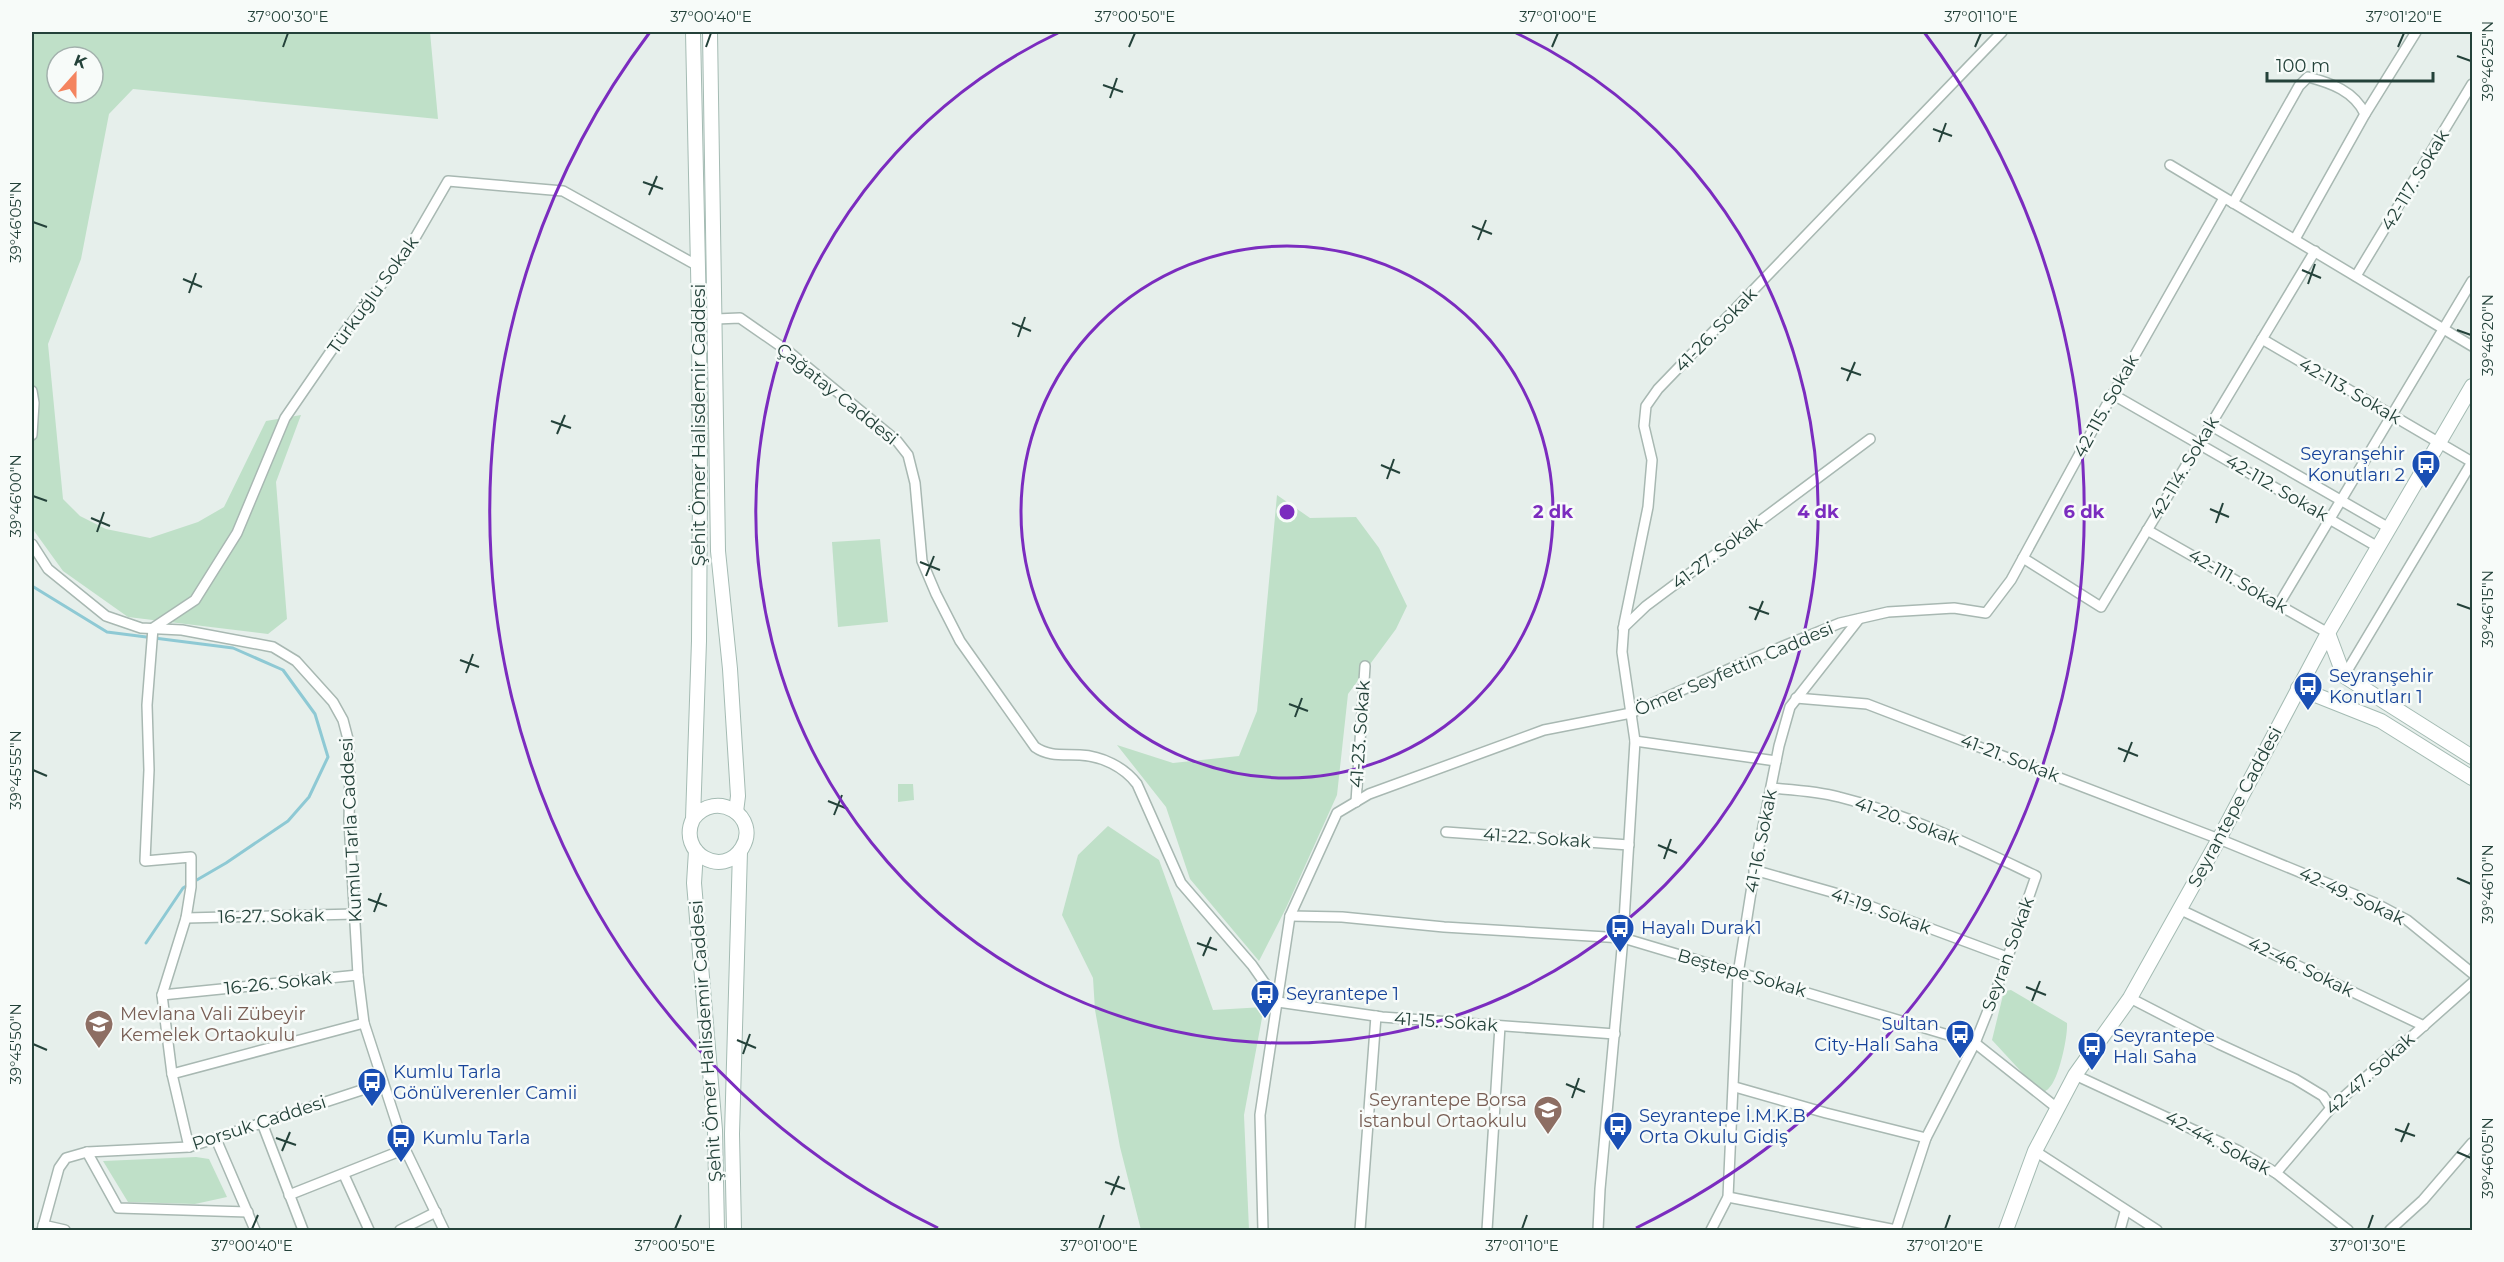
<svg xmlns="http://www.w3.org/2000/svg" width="2504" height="1262" viewBox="0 0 2504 1262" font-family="Montserrat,sans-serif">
<rect width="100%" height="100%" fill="#e6efeb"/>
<g fill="#bfe0c8" fill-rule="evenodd">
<path d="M32 32H430L438 119 133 89 109 114 81 259 48 344 63 499 80 516 106 529 150 538 198 522 224 507 266 421 301 415 276 482 287 619 268 634 128 617 63 571 32 528ZM57 57H93V93H57Z"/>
<polygon points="1277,495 1310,518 1356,517 1379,548 1407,606 1396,629 1348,694 1337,795 1286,908 1259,961 1190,879 1166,807 1117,745 1173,763 1239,756 1257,711"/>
<polygon points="880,539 888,622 838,627 832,542"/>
<polygon points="898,784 913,784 914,800 898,802"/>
<polygon points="1108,826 1159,860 1213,1010 1264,1007 1244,1115 1249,1230 1141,1230 1120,1147 1095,1010 1093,978 1062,915 1078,855"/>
<path d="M2011 990 2067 1023C2068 1036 2059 1079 2049 1088 2047 1091 2044 1091 2041 1093L1992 1040 2004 991Z"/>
<polygon points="196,1157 209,1159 227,1197 195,1204 128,1202 103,1161"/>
</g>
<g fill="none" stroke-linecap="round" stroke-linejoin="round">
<polyline stroke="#8ec9d4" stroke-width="3" points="32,586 107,632 233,648 283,670 315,714 328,757 309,797 288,821 226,863 183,888 146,943"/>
<g stroke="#a8b8b2" stroke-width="12">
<g id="street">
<polyline points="2170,165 2472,346"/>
<path d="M2233 203 2299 86 2308 77C2331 83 2354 91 2365 114"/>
<polyline points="2295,239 2365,114 2416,32"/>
<polyline points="2356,276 2472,84"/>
<path d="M716 319 740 318 789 352 897 441 908 455 915 483 922 561 936 594 960 641 1035 747C1049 757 1064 754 1080 755 1102 756 1124 767 1137 784L1181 883 1252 965 1278 1002"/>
<polyline points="2262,339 2472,462"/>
<polyline points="32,391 34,403 32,435"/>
<polyline points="2112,394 2378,547"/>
<polyline points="2210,425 2389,528"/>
<polyline points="2147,530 2328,633"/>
<polyline points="32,544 48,569 106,616 141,628 182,630 273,647 296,661 333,702 343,720 348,739 350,769 349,821 358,975 364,1023 405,1149 444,1230"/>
<polyline points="2023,558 2101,607 2315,251"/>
<polyline points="2279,604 2472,281"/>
<polyline points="1623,628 1646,606 1870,439"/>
<polyline points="2344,676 2472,462"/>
<polyline points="1796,698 1867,704 2219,839 2375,903 2407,920 2472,973"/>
<polyline points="1635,741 1776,761"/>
<path d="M1771 788C1794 790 1817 791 1839 797 1908 814 1973 846 2036 876L1997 988 1975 1043 1926 1138 1896 1230"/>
<polyline points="1356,802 1365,666"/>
<polyline points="1446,832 1629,845"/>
<polyline points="1754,870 1835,893 2007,957"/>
<polyline points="2179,909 2424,1026"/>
<polyline points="1290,916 1342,917 1444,927 1623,938 1975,1043 2057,1108"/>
<polyline points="186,918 355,914"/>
<polyline points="162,995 358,975"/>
<polyline points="2130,998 2219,1044 2295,1079 2323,1096 2331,1108"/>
<polyline points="1278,1002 1382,1017 1615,1034"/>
<polyline points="172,1074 364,1023"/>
<polyline points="2075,1075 2237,1150 2276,1173 2348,1230"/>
<polyline points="1735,1087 1826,1113 1926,1138"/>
<polyline points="262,1123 303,1230"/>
<polyline points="216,1139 255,1230"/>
<polyline points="189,1147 172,1074 162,995 186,918 191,887 191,857 145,861 149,770 147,705 153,628 195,600 237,533 285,418 340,338 408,250 448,181 563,191 698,266"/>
<polyline points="2035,1151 2157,1230"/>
<polyline points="87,1152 118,1208 248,1212"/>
<polyline points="2276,1173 2331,1108 2472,983"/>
<polyline points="344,1175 369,1230"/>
<polyline points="289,1195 405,1149"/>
<polyline points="1728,1197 1896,1230"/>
<polyline points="43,1225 65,1230"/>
<polyline points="42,1230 59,1168 66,1158 87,1152 189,1147 383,1083"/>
<polyline points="400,1230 436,1212"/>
<polyline points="1263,1230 1260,1115 1290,916 1337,813 1369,794 1544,730 1631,713 1747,661 1840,623 1888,612 1954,608 1986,613 2011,580 2097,422 2224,198"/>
<polyline points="1360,1230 1376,1016"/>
<polyline points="1487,1230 1500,1026"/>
<polyline points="1598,1230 1600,1189 1623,938 1635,741 1622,652 1624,624 1648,507 1652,460 1644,426 1646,406 1658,389 2002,32"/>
<polyline points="1711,1230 1728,1197 1738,974 1755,867 1779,746 1790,707 1859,619"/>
<polyline points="2120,1230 2125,1212"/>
<polyline points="2390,1230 2423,1200 2472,1143"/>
</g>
</g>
<g stroke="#a4bbb3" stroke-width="16">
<g id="secondary">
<path d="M693 32 699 315 700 486 699 641 693 819C677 853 723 879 742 848 761 817 716 788 693 819"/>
<polyline points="710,32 718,551 730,669 738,796 736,812"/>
<polyline points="2328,633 2344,676 2472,757"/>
<polyline points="2298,688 2381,721 2472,778"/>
<polyline points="696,851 694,883 715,1130 717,1230"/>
<polyline points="734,1230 732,1134 740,851"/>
<polyline points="2006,1230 2035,1151 2075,1075 2130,998 2219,839 2328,633 2472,386"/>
</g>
</g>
<use href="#street" stroke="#fff" stroke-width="9"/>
<use href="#secondary" stroke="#fff" stroke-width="14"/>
</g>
<path fill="none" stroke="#24423a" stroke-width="2" d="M283 47 288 33M706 47 711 33M1129 47 1135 33M1552 47 1558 33M1975 47 1981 33M2398 47 2404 33M2457 56 2471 61M1103 85 1123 92M1110 98 1117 78M1933 129 1952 136M1939 142 1946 123M643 182 663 189M649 195 657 176M33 222 47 227M1472 226 1492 234M1478 240 1486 220M2302 270 2321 278M183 279 202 287M2308 284 2315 264M189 293 196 273M1012 323 1031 331M2457 330 2471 335M1018 337 1025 317M1841 368 1861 375M1847 381 1855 362M551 421 571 428M557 434 565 415M1381 465 1400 473M1387 479 1394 459M33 496 47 501M2210 509 2229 517M91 518 110 526M2216 523 2223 503M97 532 104 512M920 562 940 570M926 576 934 556M2457 604 2471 609M1749 607 1769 614M1755 620 1763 601M460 660 479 667M466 673 473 654M1289 704 1308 711M1295 717 1302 698M2118 748 2138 756M2124 762 2132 742M33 770 47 776M828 801 848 809M834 815 842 795M1658 845 1677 853M1664 859 1671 839M2457 878 2471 884M368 899 387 906M374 912 381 893M1197 943 1217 950M1203 956 1211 937M2026 987 2046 995M2032 1001 2040 981M737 1040 756 1048M33 1044 47 1050M743 1054 750 1034M1566 1084 1585 1092M1572 1098 1579 1078M2395 1129 2415 1136M276 1138 296 1145M2401 1142 2409 1123M282 1151 290 1132M2457 1152 2471 1158M1105 1182 1125 1189M1111 1195 1119 1176M252 1229 258 1215M675 1229 681 1215M1099 1229 1104 1215M1522 1229 1527 1215M1945 1229 1950 1215M2368 1229 2373 1215"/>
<g fill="none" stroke="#7b2cbf" stroke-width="3">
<circle cx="1287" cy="512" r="266"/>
<path d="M1516 33A531 531 0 1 1 1058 33"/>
<path d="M938 1228A797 797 0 0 1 650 32M1924 32A797 797 0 0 1 1636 1228"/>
</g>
<defs>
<g id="bus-pin" transform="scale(1.5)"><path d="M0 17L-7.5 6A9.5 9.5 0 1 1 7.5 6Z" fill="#1a4fb4" stroke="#f7fbf9"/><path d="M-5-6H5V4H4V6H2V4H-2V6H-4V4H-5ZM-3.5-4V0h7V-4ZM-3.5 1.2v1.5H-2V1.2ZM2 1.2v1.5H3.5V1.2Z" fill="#fff"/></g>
<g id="school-pin" transform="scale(1.5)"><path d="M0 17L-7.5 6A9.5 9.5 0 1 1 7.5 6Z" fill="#8d6e63" stroke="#f7fbf9"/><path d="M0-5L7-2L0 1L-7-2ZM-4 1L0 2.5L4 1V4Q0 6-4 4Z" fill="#fff"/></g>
</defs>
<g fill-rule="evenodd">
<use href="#bus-pin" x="2426" y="464"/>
<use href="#bus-pin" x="2308" y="686"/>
<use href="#bus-pin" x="1620" y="928"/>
<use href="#bus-pin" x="1265" y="994"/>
<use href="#school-pin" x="99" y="1024"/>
<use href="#bus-pin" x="1960" y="1034"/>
<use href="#bus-pin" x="2092" y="1046"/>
<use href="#bus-pin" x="372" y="1082"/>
<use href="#school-pin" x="1548" y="1110"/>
<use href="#bus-pin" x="1618" y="1126"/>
<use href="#bus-pin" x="401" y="1138"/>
</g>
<g text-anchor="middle" stroke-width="5" stroke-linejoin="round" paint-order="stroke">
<g font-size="18" fill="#24423a" stroke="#f7fbf9">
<text transform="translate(2415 180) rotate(-59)" y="6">42-117. Sokak</text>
<text transform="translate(373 295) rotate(-54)" y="6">Türkuğlu Sokak</text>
<text transform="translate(1716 330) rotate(-46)" y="6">41-26. Sokak</text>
<text transform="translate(2350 391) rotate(30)" y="6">42-113. Sokak</text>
<text transform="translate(837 394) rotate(39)" y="6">Çağatay Caddesi</text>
<text transform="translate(2106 406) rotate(-61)" y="6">42-115. Sokak</text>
<text transform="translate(699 425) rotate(-90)" y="6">Şehit Ömer Halisdemir Caddesi</text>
<text transform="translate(2184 468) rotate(-59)" y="6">42-114. Sokak</text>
<text transform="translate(2277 488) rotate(30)" y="6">42-112. Sokak</text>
<text transform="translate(1717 553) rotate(-37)" y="6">41-27. Sokak</text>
<text transform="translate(2238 581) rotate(30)" y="6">42-111. Sokak</text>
<text transform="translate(1734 669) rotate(-23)" y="6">Ömer Seyfettin Caddesi</text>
<text transform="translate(1360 734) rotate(-86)" y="6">41-23. Sokak</text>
<text transform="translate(2010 758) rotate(21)" y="6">41-21. Sokak</text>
<text transform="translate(2235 807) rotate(-62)" y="6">Seyrantepe Caddesi</text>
<text transform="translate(1907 821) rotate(20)" y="6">41-20. Sokak</text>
<text transform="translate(351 830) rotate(-93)" y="6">Kumlu Tarla Caddesi</text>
<text transform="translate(1537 838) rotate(4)" y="6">41-22. Sokak</text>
<text transform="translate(1761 841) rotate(-79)" y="6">41-16. Sokak</text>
<text transform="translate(2352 896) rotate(25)" y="6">42-49. Sokak</text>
<text transform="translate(1881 911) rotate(20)" y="6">41-19. Sokak</text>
<text transform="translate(271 916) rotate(-1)" y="6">16-27. Sokak</text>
<text transform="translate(2008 954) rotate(-70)" y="6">Seyran Sokak</text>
<text transform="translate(2301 967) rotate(26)" y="6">42-46. Sokak</text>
<text transform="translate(1742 973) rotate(16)" y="6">Beştepe Sokak</text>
<text transform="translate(278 983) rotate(-6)" y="6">16-26. Sokak</text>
<text transform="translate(1446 1022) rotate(4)" y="6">41-15. Sokak</text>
<text transform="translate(706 1041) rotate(-94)" y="6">Şehit Ömer Halisdemir Caddesi</text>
<text transform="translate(2370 1074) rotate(-42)" y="6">42-47. Sokak</text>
<text transform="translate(259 1123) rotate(-18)" y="6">Porsuk Caddesi</text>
<text transform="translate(2218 1143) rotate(28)" y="6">42-44. Sokak</text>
</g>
<g font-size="18" fill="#164399" stroke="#f7fbf9" text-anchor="start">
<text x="2405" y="460" text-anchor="end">Seyranşehir<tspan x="2405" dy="21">Konutları 2</tspan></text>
<text x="2329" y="682">Seyranşehir<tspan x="2329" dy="21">Konutları 1</tspan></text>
<text x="1641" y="934">Hayalı Durak1</text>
<text x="1286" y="1000">Seyrantepe 1</text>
<text x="1939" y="1030" text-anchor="end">Sultan<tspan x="1939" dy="21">City-Halı Saha</tspan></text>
<text x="2113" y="1042">Seyrantepe<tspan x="2113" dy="21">Halı Saha</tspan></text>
<text x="393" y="1078">Kumlu Tarla<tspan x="393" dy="21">Gönülverenler Camii</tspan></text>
<text x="1639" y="1122">Seyrantepe İ.M.K.B<tspan x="1639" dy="21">Orta Okulu Gidiş</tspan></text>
<text x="422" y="1144">Kumlu Tarla</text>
</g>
<g font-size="18" fill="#785e54" stroke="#f7fbf9" text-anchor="start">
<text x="120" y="1020">Mevlana Vali Zübeyir<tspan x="120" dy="21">Kemelek Ortaokulu</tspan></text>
<text x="1527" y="1106" text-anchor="end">Seyrantepe Borsa<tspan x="1527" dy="21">İstanbul Ortaokulu</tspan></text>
</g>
</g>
<circle cx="1287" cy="512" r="9" fill="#7b2cbf" stroke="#f7fbf9" stroke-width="3"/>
<g font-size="18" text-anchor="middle" font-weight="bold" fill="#7b2cbf" stroke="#f7fbf9" stroke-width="5" stroke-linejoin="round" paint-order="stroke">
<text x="1553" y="518">2 dk</text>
<text x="1818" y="518">4 dk</text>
<text x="2084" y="518">6 dk</text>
</g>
<rect width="2504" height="1262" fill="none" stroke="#f7fbf9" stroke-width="66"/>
<g transform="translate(75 75) rotate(21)"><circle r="28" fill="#f7fbf9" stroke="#a3b1ad" stroke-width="1.5"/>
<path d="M0-4.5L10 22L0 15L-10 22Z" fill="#f4845f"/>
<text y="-9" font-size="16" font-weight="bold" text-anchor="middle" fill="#24423a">K</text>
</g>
<path d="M2267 72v9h166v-9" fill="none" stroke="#24423a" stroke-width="3"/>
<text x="2276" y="72" font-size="18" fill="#24423a" stroke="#f7fbf9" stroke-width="4.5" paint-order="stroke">100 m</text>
<rect x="33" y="33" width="2438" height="1196" fill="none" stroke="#24423a" stroke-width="2"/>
<g font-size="15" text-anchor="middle" fill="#24423a">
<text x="288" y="22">37°00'30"E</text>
<text x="711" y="22">37°00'40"E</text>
<text x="1135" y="22">37°00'50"E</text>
<text x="1558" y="22">37°01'00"E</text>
<text x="1981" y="22">37°01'10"E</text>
<text x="2404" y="22">37°01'20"E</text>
<text transform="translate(2488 61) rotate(-90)" y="5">39°46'25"N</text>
<text transform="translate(16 222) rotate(-90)" y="5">39°46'05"N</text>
<text transform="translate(2488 335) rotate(-90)" y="5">39°46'20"N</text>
<text transform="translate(16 496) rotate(-90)" y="5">39°46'00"N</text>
<text transform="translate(2488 609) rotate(-90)" y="5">39°46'15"N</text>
<text transform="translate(16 770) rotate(-90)" y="5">39°45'55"N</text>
<text transform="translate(2488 884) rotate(-90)" y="5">39°46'10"N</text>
<text transform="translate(16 1044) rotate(-90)" y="5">39°45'50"N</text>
<text transform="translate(2488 1158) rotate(-90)" y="5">39°46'05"N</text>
<text x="252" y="1251">37°00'40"E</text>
<text x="675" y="1251">37°00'50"E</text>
<text x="1099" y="1251">37°01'00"E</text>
<text x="1522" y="1251">37°01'10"E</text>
<text x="1945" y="1251">37°01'20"E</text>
<text x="2368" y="1251">37°01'30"E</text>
</g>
</svg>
